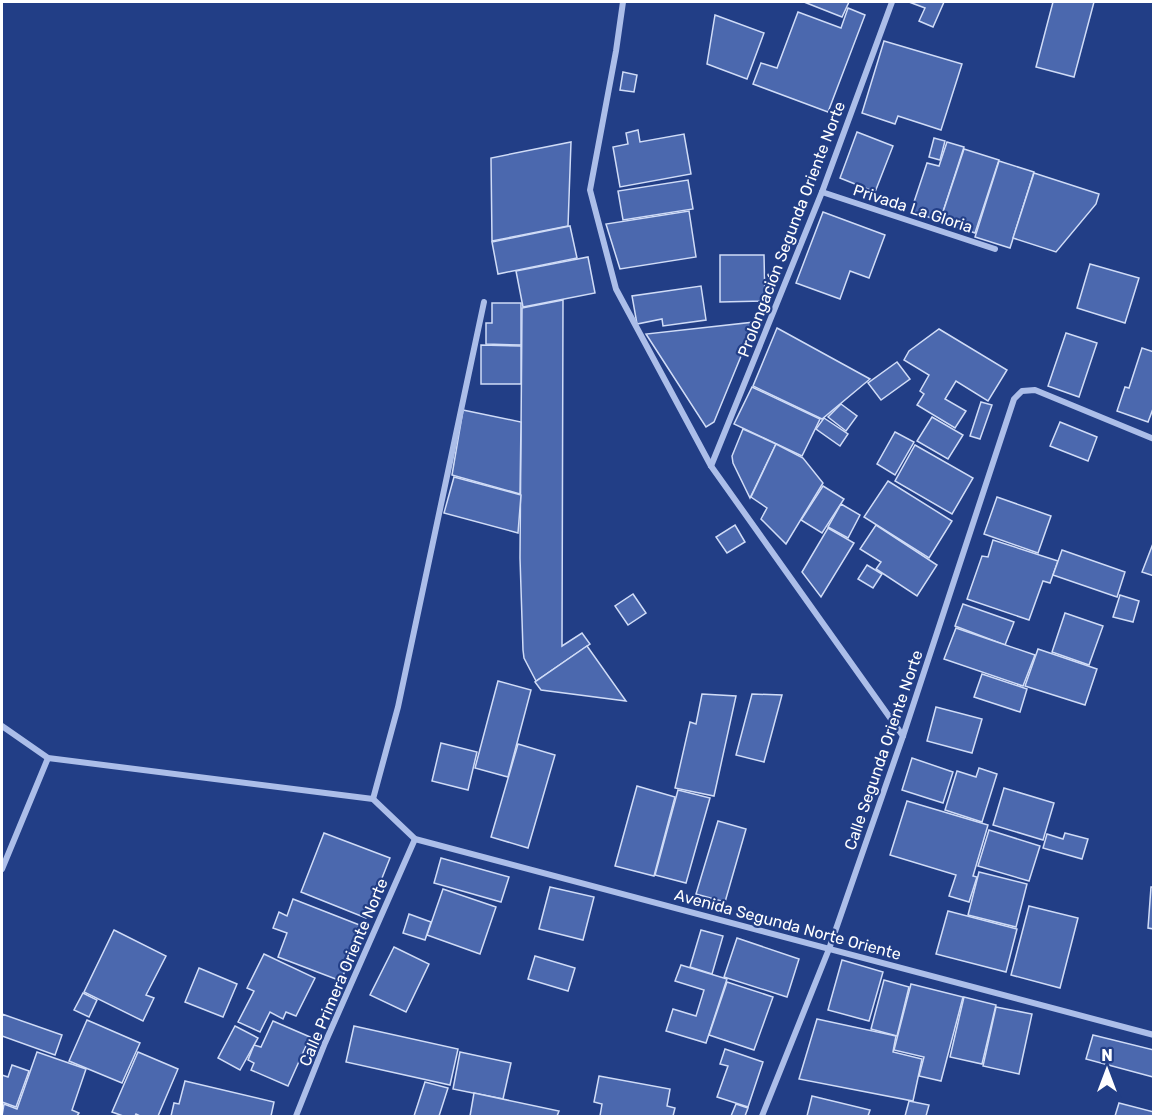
<svg xmlns="http://www.w3.org/2000/svg" width="1155" height="1118" viewBox="0 0 1155 1118" font-family="Rubik,sans-serif">
<rect width="100%" height="100%" fill="#223e86"/>
<g fill="#4b68ae" stroke="#d0dcf7" stroke-width="1.5">
<polygon points="804,2 849,2 842,17"/>
<polygon points="909,2 944,2 933,27 919,21 925,8"/>
<polygon points="1053,2 1094,2 1074,77 1036,67"/>
<polygon points="848,8 865,15 828,112 753,84 761,63 777,68 798,12 841,28"/>
<polygon points="715,15 764,33 747,79 707,64"/>
<polygon points="884,41 962,64 941,130 898,116 895,124 862,113"/>
<polygon points="623,72 637,75 634,92 620,90"/>
<polygon points="638,130 640,142 684,134 691,174 620,187 613,147 628,144 626,133"/>
<polygon points="857,132 893,146 875,192 840,178"/>
<polygon points="934,138 945,141 940,160 929,157"/>
<polygon points="571,142 568,226 492,241 491,158"/>
<polygon points="947,142 964,147 940,221 911,211 927,163 939,166"/>
<polygon points="964,149 999,160 975,233 940,221"/>
<polygon points="999,161 1034,172 1010,248 975,237"/>
<polygon points="1034,173 1099,194 1096,204 1056,252 1013,238"/>
<polygon points="688,180 693,209 623,220 618,191"/>
<polygon points="689,211 696,257 620,269 606,224"/>
<polygon points="823,212 885,235 869,278 850,271 840,299 796,283"/>
<polygon points="570,226 577,258 498,274 492,242"/>
<polygon points="720,255 764,255 765,301 720,302"/>
<polygon points="588,257 595,293 523,307 516,271"/>
<polygon points="1090,264 1139,278 1125,323 1077,308"/>
<polygon points="701,286 706,320 663,326 662,319 637,324 632,296"/>
<polygon points="563,300 562,646 582,633 590,644 536,681 524,658 523,650 520,558 522,308"/>
<polygon points="492,303 521,303 521,345 486,344 486,323 492,323"/>
<polygon points="755,322 714,422 706,427 646,334"/>
<polygon points="777,328 870,379 822,419 753,386"/>
<polygon points="939,329 1007,370 988,401 956,381 945,399 966,411 955,428 917,405 924,394 920,391 929,375 904,360 909,351"/>
<polygon points="1066,333 1097,343 1079,397 1048,386"/>
<polygon points="481,345 521,346 521,384 481,384"/>
<polygon points="1142,348 1154,352 1154,406 1148,422 1117,411 1125,387 1129,388"/>
<polygon points="897,362 910,379 881,400 868,383"/>
<polygon points="752,387 820,419 802,456 734,424"/>
<polygon points="981,402 992,405 980,439 970,436"/>
<polygon points="841,404 857,416 846,431 828,417"/>
<polygon points="463,410 521,422 520,494 452,475"/>
<polygon points="932,417 963,435 948,459 917,441"/>
<polygon points="824,418 848,434 840,446 816,429"/>
<polygon points="1060,422 1097,437 1088,461 1050,446"/>
<polygon points="743,429 776,444 750,498 733,463 732,456"/>
<polygon points="895,432 914,442 895,475 877,464"/>
<polygon points="776,444 803,458 823,483 786,544 761,519 767,508 751,497"/>
<polygon points="915,445 973,478 952,514 895,481"/>
<polygon points="454,477 521,495 518,533 444,513"/>
<polygon points="888,481 952,521 929,558 864,517"/>
<polygon points="823,486 844,499 822,533 801,520"/>
<polygon points="997,497 1051,516 1038,553 984,534"/>
<polygon points="841,504 860,515 848,538 828,527"/>
<polygon points="735,525 745,542 727,553 716,537"/>
<polygon points="876,525 937,565 917,596 876,569 881,562 860,549"/>
<polygon points="828,528 854,543 821,597 802,572"/>
<polygon points="993,540 1058,561 1050,583 1043,581 1029,620 967,599 982,556 988,557"/>
<polygon points="1154,541 1154,576 1142,572"/>
<polygon points="1062,550 1125,572 1117,597 1053,575"/>
<polygon points="867,565 882,574 873,588 858,579"/>
<polygon points="633,594 646,613 628,625 615,606"/>
<polygon points="1120,595 1139,601 1133,622 1113,617"/>
<polygon points="963,604 1014,622 1005,645 955,626"/>
<polygon points="1065,613 1103,626 1089,665 1052,652"/>
<polygon points="956,628 1035,655 1023,686 944,659"/>
<polygon points="587,646 626,701 541,690 535,682"/>
<polygon points="1038,649 1097,669 1085,705 1025,686"/>
<polygon points="982,674 1027,689 1020,712 974,697"/>
<polygon points="498,681 531,690 508,777 475,768"/>
<polygon points="702,694 736,696 714,796 675,788 690,722 696,724"/>
<polygon points="752,694 782,695 764,762 736,755"/>
<polygon points="936,707 982,719 972,753 927,741"/>
<polygon points="441,743 477,752 468,790 432,781"/>
<polygon points="518,744 555,755 528,848 491,837"/>
<polygon points="912,758 953,772 943,803 902,790"/>
<polygon points="979,768 997,774 982,822 945,810 957,771 976,777"/>
<polygon points="637,786 675,797 654,876 615,866"/>
<polygon points="1004,788 1054,803 1043,840 993,825"/>
<polygon points="678,790 710,798 686,883 655,875"/>
<polygon points="907,801 988,825 973,876 977,877 969,902 949,896 956,875 890,855"/>
<polygon points="718,821 746,829 725,902 696,894"/>
<polygon points="989,830 1040,846 1029,881 978,866"/>
<polygon points="324,833 390,858 366,918 301,892"/>
<polygon points="1065,833 1088,839 1082,859 1043,848 1047,834 1063,839"/>
<polygon points="441,858 509,877 501,902 434,883"/>
<polygon points="979,872 1027,884 1016,927 968,915"/>
<polygon points="550,887 594,897 583,940 539,929"/>
<polygon points="1151,887 1154,887 1154,929 1148,928"/>
<polygon points="443,889 496,907 480,954 427,935"/>
<polygon points="293,899 362,926 341,981 278,957 287,933 273,928 279,912 287,916"/>
<polygon points="1029,906 1078,918 1060,988 1011,975"/>
<polygon points="948,911 1017,929 1006,972 936,954"/>
<polygon points="409,914 431,922 425,940 403,933"/>
<polygon points="114,930 166,956 146,995 154,998 143,1021 84,992"/>
<polygon points="701,930 723,936 712,974 690,967"/>
<polygon points="737,938 799,959 787,997 724,977"/>
<polygon points="394,947 429,964 406,1012 370,995"/>
<polygon points="264,954 315,978 296,1016 286,1012 283,1019 270,1012 260,1032 238,1022 254,991 247,988"/>
<polygon points="535,956 575,968 568,991 528,979"/>
<polygon points="842,960 883,972 869,1021 828,1010"/>
<polygon points="681,965 727,979 706,1043 666,1031 673,1009 696,1016 704,990 675,981"/>
<polygon points="199,968 237,984 223,1017 185,1002"/>
<polygon points="884,980 909,987 897,1036 871,1029"/>
<polygon points="727,982 773,997 754,1050 709,1035"/>
<polygon points="911,984 963,997 941,1081 919,1076 924,1057 894,1050"/>
<polygon points="83,993 97,1000 89,1017 74,1010"/>
<polygon points="964,997 996,1005 982,1064 950,1057"/>
<polygon points="996,1007 1032,1014 1019,1074 983,1066"/>
<polygon points="2,1014 62,1035 55,1055 2,1036"/>
<polygon points="817,1019 896,1036 893,1052 922,1059 913,1101 799,1079"/>
<polygon points="87,1020 140,1043 122,1083 69,1061"/>
<polygon points="273,1021 310,1037 288,1086 251,1070 254,1063 248,1060 254,1045 261,1047"/>
<polygon points="235,1026 258,1038 240,1070 218,1058"/>
<polygon points="354,1026 458,1049 450,1085 346,1062"/>
<polygon points="1093,1035 1154,1050 1153,1077 1086,1059"/>
<polygon points="725,1049 763,1062 748,1107 717,1097 728,1066 720,1064"/>
<polygon points="37,1052 86,1069 72,1110 79,1113 77,1116 2,1116 4,1104 17,1109"/>
<polygon points="138,1052 178,1069 158,1116 140,1116 136,1114 135,1116 123,1116 112,1112"/>
<polygon points="460,1052 511,1063 503,1099 453,1089"/>
<polygon points="12,1065 29,1071 16,1107 2,1102 2,1075 8,1077"/>
<polygon points="599,1076 670,1089 667,1106 675,1108 673,1116 600,1116 602,1104 594,1102"/>
<polygon points="185,1081 274,1102 271,1116 171,1116 174,1103 179,1104"/>
<polygon points="425,1082 448,1088 439,1116 414,1116"/>
<polygon points="474,1093 559,1111 557,1116 470,1116"/>
<polygon points="812,1096 870,1110 868,1116 807,1116"/>
<polygon points="909,1101 929,1105 926,1116 905,1116"/>
<polygon points="1119,1103 1154,1112 1154,1116 1115,1116"/>
<polygon points="736,1104 748,1108 745,1116 731,1116"/>
</g>
<g fill="none" stroke-linecap="round" stroke-linejoin="round">
<g stroke="#acbee9" stroke-width="6">
<polyline points="623,2 616,51 590,190 616,289 711,466 903,736"/>
<polyline points="822,192 995,249"/>
<polyline points="711,466 822,192 892,2"/>
<polyline points="2,726 48,758 373,799 415,839 1154,1035"/>
<polyline points="373,799 398,707 484,302"/>
<polyline points="2,869 48,758"/>
<polyline points="296,1116 325,1043 415,839"/>
<polyline points="762,1116 829,949 903,736 1014,399 1022,391 1035,390 1154,439"/>
</g>
</g>
<g text-anchor="middle" stroke-width="4.5" stroke-linejoin="round" paint-order="stroke">
<g font-size="16" fill="#fff" stroke="#223e86">
<text transform="translate(913 208) rotate(18)" y="6">Privada La Gloria</text>
<text transform="translate(791 229) rotate(-69)" y="6">Prolongación Segunda Oriente Norte</text>
<text transform="translate(883 750) rotate(-71)" y="6">Calle Segunda Oriente Norte</text>
<text transform="translate(788 924) rotate(15)" y="6">Avenida Segunda Norte Oriente</text>
<text transform="translate(343 972) rotate(-67)" y="6">Calle Primera Oriente Norte</text>
</g>
</g>
<rect width="1155" height="1118" fill="none" stroke="#ffffff" stroke-width="6"/>
<g transform="translate(1107 1070)" stroke="#223e86" stroke-width="4.5" paint-order="stroke">
<path d="M0-4.5L10 22L0 15L-10 22Z" fill="#ffffff"/>
<text y="-9" font-size="16" font-weight="bold" text-anchor="middle" fill="#ffffff">N</text>
</g>
</svg>
